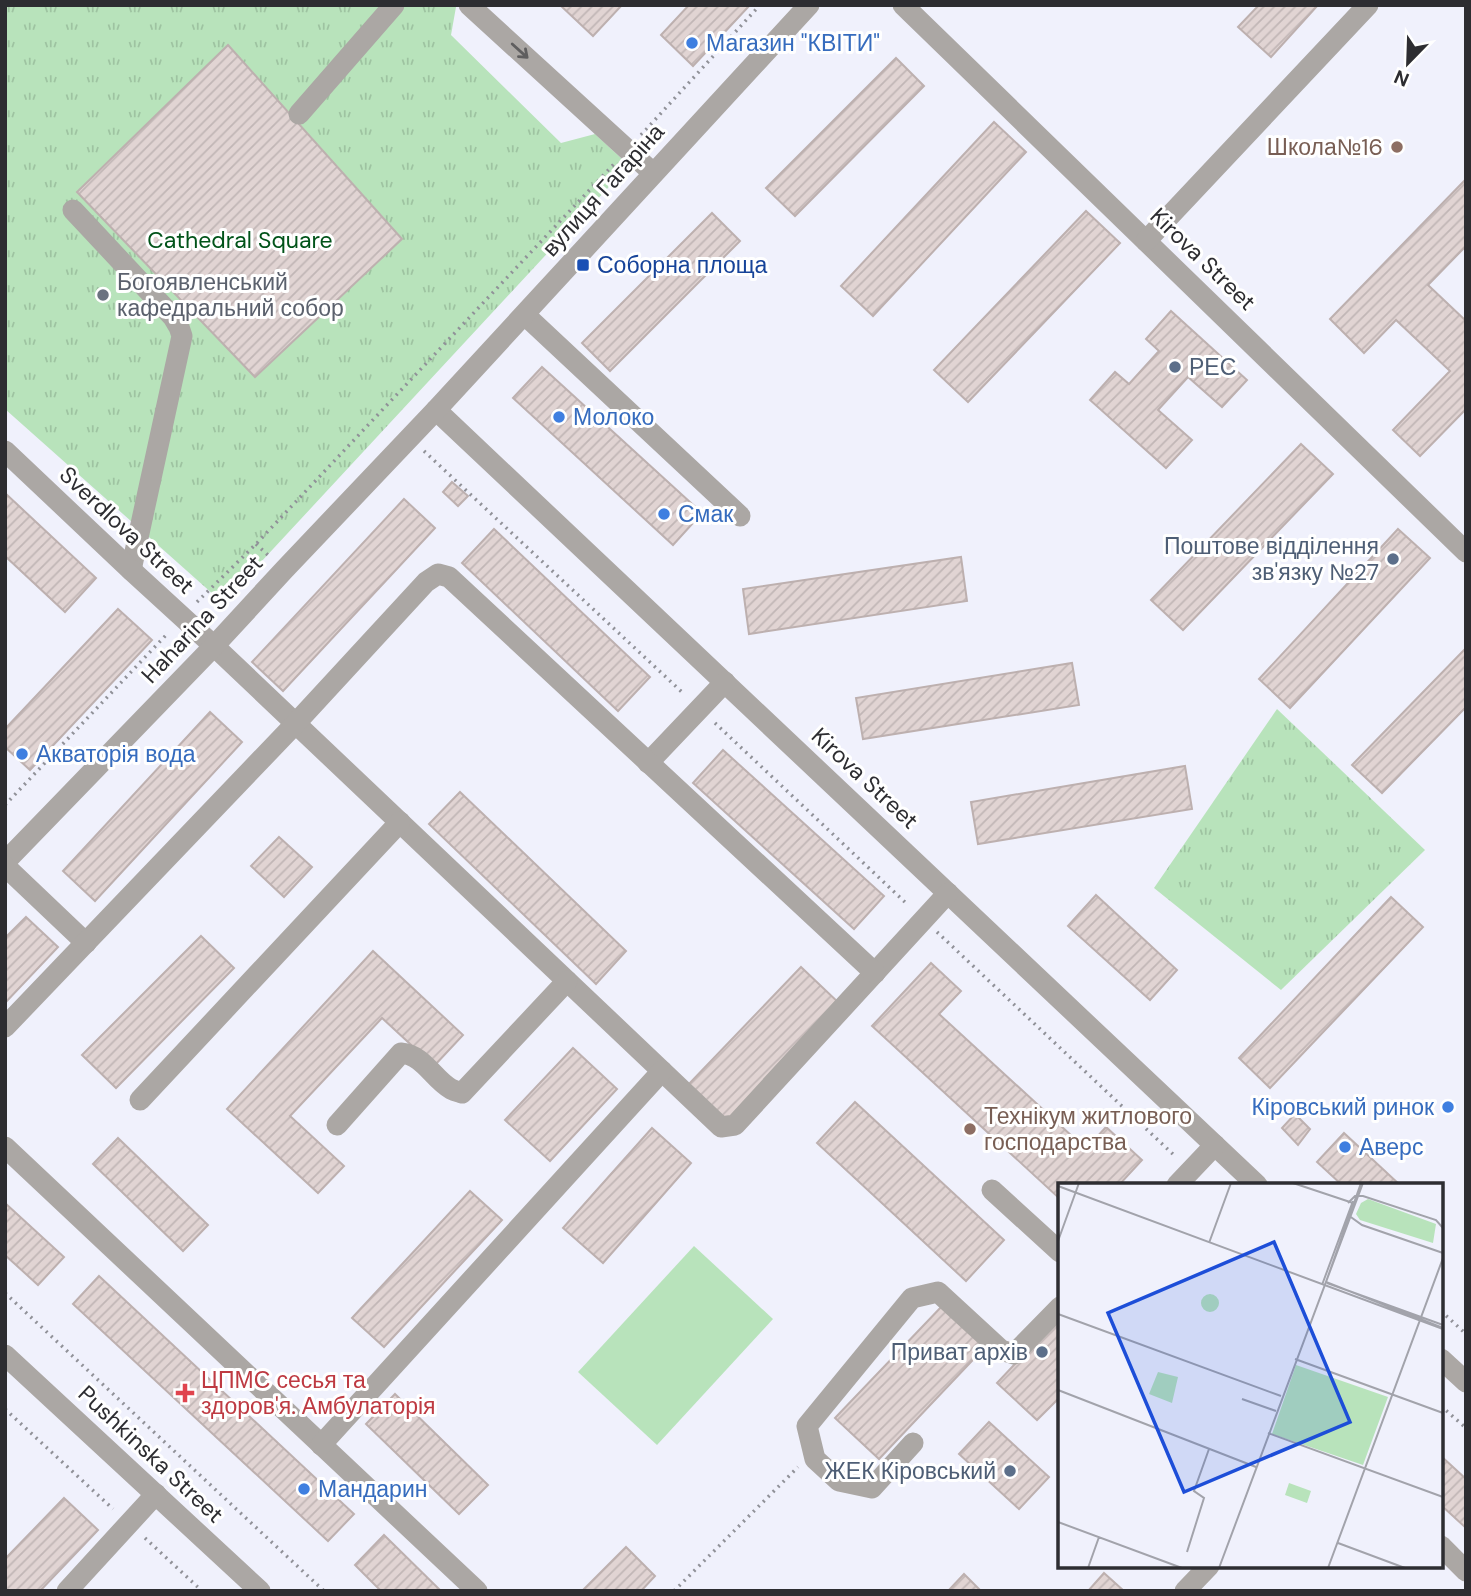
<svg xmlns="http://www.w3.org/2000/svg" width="1471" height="1596" viewBox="0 0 1471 1596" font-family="'DM Sans',sans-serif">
<defs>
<pattern id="park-tufts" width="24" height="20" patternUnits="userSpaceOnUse" patternTransform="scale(1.75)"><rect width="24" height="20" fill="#b8e3bb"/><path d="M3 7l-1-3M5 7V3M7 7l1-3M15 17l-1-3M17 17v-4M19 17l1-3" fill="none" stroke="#9ec3a1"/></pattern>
<pattern id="building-hatch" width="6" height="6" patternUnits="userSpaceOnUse" patternTransform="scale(1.75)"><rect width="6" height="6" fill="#e1d4d3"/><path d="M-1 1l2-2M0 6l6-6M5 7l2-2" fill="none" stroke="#c1b6b6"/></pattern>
</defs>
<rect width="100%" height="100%" fill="#f0f1fc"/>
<g fill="url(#park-tufts)">
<polygon points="5,5 454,5 456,7 451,35 561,143 595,134 621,158 622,166 619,176 223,603 5,409"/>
<polygon points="1277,709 1425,850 1281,990 1154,888"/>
</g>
<polygon fill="#b8e3bb" points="694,1246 773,1319 657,1445 578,1372"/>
<g fill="url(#building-hatch)" stroke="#bdb0af" stroke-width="2">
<polygon points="560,5 622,5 593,36"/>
<polygon points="689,5 750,5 693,66 661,35"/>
<polygon points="1259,5 1318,5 1271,57 1238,27"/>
<polygon points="228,45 402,239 255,377 77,192"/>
<polygon points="896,58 924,86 795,216 766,188"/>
<polygon points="994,122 1026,152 873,316 841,286"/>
<polygon points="1466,179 1466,246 1428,285 1466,321 1466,409 1420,456 1393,430 1450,371 1396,320 1364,353 1330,319"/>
<polygon points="1086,211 1120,243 968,402 934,370"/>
<polygon points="712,213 740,241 610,371 582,343"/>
<polygon points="1171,311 1247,380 1222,407 1188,377 1158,410 1192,440 1166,468 1090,400 1115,372 1129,384 1159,351 1146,339"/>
<polygon points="542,367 702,513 673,545 513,398"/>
<polygon points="1301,444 1333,474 1183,630 1151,600"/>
<polygon points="452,482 468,496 458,506 443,492"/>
<polygon points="5,493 96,578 65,612 5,556"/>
<polygon points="404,499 435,528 283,691 252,662"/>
<polygon points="494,529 650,677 618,711 462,563"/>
<polygon points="1398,529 1430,558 1290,708 1259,679"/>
<polygon points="961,557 967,601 749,634 743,589"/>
<polygon points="118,609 152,640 30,770 5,747 5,729"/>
<polygon points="1466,648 1466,707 1382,793 1352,765"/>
<polygon points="1072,663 1079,705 863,739 856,698"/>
<polygon points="210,712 242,742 95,901 63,871"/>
<polygon points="723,750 884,896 854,929 693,783"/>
<polygon points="1185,766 1192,809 978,844 971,802"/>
<polygon points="460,792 626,951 596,984 429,824"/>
<polygon points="279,837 312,867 284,897 251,866"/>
<polygon points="1096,895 1177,970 1150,1000 1068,926"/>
<polygon points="1391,897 1423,927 1270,1088 1239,1058"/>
<polygon points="26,917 58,947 5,1003 5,938"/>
<polygon points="201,936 234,968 116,1088 82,1055"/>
<polygon points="373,951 463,1035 434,1066 382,1018 290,1116 344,1166 318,1193 227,1109"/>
<polygon points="931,963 961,991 939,1014 1086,1149 1106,1127 1142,1160 1119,1185 1060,1185 1060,1199 872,1026"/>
<polygon points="801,967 840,1004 726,1123 687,1086"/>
<polygon points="573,1048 617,1089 550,1161 505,1120"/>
<polygon points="855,1102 1004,1240 966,1281 817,1143"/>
<polygon points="1295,1114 1310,1129 1298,1145 1282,1128"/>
<polygon points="652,1128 691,1163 603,1263 563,1228"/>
<polygon points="1344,1133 1400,1185 1342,1185 1317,1162"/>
<polygon points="118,1138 208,1225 183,1251 93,1164"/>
<polygon points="470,1191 502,1220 384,1347 352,1318"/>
<polygon points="5,1203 64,1257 38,1285 5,1255"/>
<polygon points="99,1276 354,1514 328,1541 73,1304"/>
<polygon points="944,1304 987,1345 879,1459 835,1418"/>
<polygon points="1060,1316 1060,1397 1037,1420 997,1383"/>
<polygon points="395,1394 488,1485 459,1514 366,1424"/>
<polygon points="989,1422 1049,1477 1019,1509 959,1454"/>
<polygon points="1441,1456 1466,1479 1466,1528 1441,1505"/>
<polygon points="64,1498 98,1530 40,1591 5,1591 5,1559"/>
<polygon points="384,1535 441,1591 381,1591 355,1565"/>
<polygon points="626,1547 655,1576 641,1591 582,1591"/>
<polygon points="1104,1573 1124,1591 1088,1591"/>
<polygon points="964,1574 981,1591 948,1591"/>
</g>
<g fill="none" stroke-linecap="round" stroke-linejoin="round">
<g stroke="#909198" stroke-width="3.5" stroke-dasharray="2 5" stroke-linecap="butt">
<polyline points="641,135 760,5"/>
<polyline points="424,451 684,694"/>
<polyline points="256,544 270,557"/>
<polyline points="197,602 256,544 614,164"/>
<polyline points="715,723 908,905"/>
<polyline points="5,805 168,633"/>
<polyline points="937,932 1176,1157"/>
<polyline points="5,1293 324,1591"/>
<polyline points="1441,1311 1466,1334"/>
<polyline points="1441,1406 1466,1428"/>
<polyline points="5,1409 113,1509"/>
<polyline points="145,1538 202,1591"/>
<polyline points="674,1591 798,1467"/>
</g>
<g stroke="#aba7a4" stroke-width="21">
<polyline points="469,5 653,173"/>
<polyline points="903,5 1466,552"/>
<polyline points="299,114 394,5"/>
<polyline points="73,210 173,317 179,327 182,336 131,570"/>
<polyline points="1146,241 1368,5"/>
<polyline points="525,315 740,516"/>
<polyline points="436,410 1257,1185"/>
<polyline points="5,451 131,570 214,646 721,1127 735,1125 948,893"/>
<polyline points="648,763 725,682"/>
<polyline points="5,862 214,646 284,570 436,410 809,5"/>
<polyline points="5,866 86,943"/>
<polyline points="5,1027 296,723 426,582 438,574 449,577 875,973"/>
<polyline points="140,1100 400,822"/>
<path d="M337 1125 401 1053C424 1055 433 1079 451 1089 455 1091 459 1092 462 1093L567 981"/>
<polyline points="5,1147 477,1591"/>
<polyline points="1177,1185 1215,1145"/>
<polyline points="992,1190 1060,1252"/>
<polyline points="5,1355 260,1591"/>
<polyline points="1441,1359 1466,1382"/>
<polyline points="913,1443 872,1488 839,1481 815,1459 807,1426 912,1298 938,1292 1001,1350 1014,1354 1060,1307"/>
<polyline points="321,1445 662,1071"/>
<polyline points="1441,1546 1466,1571"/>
<polyline points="67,1591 156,1494"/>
<polyline points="1185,1591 1209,1566"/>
</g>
</g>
<defs><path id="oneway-shaft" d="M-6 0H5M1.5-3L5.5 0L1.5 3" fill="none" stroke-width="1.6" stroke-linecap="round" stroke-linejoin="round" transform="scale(1.75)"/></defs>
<use stroke="#5f5e5f" href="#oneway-shaft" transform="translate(520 51) rotate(42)"/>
<g fill="#3f7fe0" stroke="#fff" stroke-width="2.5">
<circle cx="692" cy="43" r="7"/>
<circle cx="559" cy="417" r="7"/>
<circle cx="664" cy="514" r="7"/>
<circle cx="22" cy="754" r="7"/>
<circle cx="1448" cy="1107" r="7"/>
<circle cx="1345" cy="1147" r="7"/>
<circle cx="304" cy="1489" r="7"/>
</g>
<g fill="#8d6e63" stroke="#fff" stroke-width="2.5">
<circle cx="1397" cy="147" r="7"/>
<circle cx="970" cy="1129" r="7"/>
</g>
<rect fill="#1a4fb4" stroke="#fff" stroke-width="2.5" x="576" y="258" width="14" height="14" rx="3.5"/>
<circle fill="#6b7280" stroke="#fff" stroke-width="2.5" cx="103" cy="295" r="7"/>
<g fill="#5c6f8a" stroke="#fff" stroke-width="2.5">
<circle cx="1175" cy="367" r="7"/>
<circle cx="1393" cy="559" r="7"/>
<circle cx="1042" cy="1352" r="7"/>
<circle cx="1010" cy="1471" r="7"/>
</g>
<path fill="#e0444e" stroke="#fff" stroke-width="2.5" d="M181.5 1382.5h7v7h7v7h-7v7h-7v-7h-7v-7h7z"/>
<g text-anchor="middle" stroke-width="6" stroke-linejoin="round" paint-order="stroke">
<g font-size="23" fill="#366cbe" stroke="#fff" text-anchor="start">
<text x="706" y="51">Магазин "КВІТИ"</text>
<text x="573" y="425">Молоко</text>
<text x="678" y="522">Смак</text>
<text x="36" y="762">Акваторія вода</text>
<text x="1434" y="1115" text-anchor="end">Кіровський ринок</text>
<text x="1359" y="1155">Аверс</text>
<text x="318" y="1497">Мандарин</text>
</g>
<g font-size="23" fill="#785e54" stroke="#fff" text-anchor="end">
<text x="1383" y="155">Школа№16</text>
<text x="984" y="1124" text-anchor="start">Технікум житлового<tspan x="984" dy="26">господарства</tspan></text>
</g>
<g font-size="23" fill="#2d2d31" stroke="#fff">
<text transform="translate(603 190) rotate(-48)" y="8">вулиця Гагаріна</text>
<text transform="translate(1203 259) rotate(44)" y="8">Kirova Street</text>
<text transform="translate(127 530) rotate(43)" y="8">Sverdlova Street</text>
<text transform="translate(202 619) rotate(-47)" y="8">Haharina Street</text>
<text transform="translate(865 778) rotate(43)" y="8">Kirova Street</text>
<text transform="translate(151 1454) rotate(43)" y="8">Pushkinska Street</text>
</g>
<g font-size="23" fill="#015319" stroke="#fff">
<text x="240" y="248">Cathedral Square</text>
</g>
<g font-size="23" fill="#164399" stroke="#fff" text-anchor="start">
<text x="597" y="273">Соборна площа</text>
</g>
<g font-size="23" fill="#5b616d" stroke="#fff" text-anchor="start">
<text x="117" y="290">Богоявленський<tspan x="117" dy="26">кафедральний собор</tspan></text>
</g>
<g font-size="23" fill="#4e5e75" stroke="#fff" text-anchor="end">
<text x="1189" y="375" text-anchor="start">РЕС</text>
<text x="1379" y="554">Поштове відділення<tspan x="1379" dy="26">зв'язку №27</tspan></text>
<text x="1028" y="1360">Приват архів</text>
<text x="996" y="1479">ЖЕК Кіровський</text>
</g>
<g font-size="23" fill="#be3a42" stroke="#fff" text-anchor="start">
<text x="201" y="1388">ЦПМС сесья та<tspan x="201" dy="26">здоров'я. Амбулаторія</tspan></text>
</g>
</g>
<g transform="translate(1058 1183)">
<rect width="385" height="385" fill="#f0f1fc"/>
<path d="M310 16 378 41 375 60 302 37 298 31 303 20ZM238 182 330 214 305 282 214 251ZM100 189 120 194 114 220 91 211Z" fill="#b8e3bb"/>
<path d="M143 120a9 9 0 1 1 18 0a9 9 0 1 1-18 0ZM231 300 253 308 249 320 227 312Z" fill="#b8e3bb"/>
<path fill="none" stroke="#a2a3ab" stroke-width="2" d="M235 0 295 20M303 0 268 99 385 145M0 3 385 146M290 20 297 13H305L378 37 385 45M290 32 304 42 385 70M0 58 21 0M151 60 173 0M269 100 385 142M264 102 295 18M0 131 223 213M237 176 385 230M0 207 198 284M184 216 218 228M210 250 385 314M0 339 124 385M280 360 347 385M129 369 146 315 136 308 151 266M30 385 41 354M161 385 305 0M270 385 385 75"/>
<path fill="#1d4ed8" fill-opacity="0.15" stroke="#1d4ed8" stroke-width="3.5" d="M216 59 292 239 126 309 50 130Z"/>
<rect width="385" height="385" fill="none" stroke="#2d2d31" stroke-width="3.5"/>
</g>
<rect width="1471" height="1596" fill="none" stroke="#2d2d31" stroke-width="14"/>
<g transform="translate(1408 63) rotate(203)" stroke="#ffffff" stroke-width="5" paint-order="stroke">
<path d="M0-5L12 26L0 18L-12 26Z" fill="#2d2d31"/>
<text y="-10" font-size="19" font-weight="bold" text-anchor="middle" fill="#2d2d31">N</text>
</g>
</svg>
